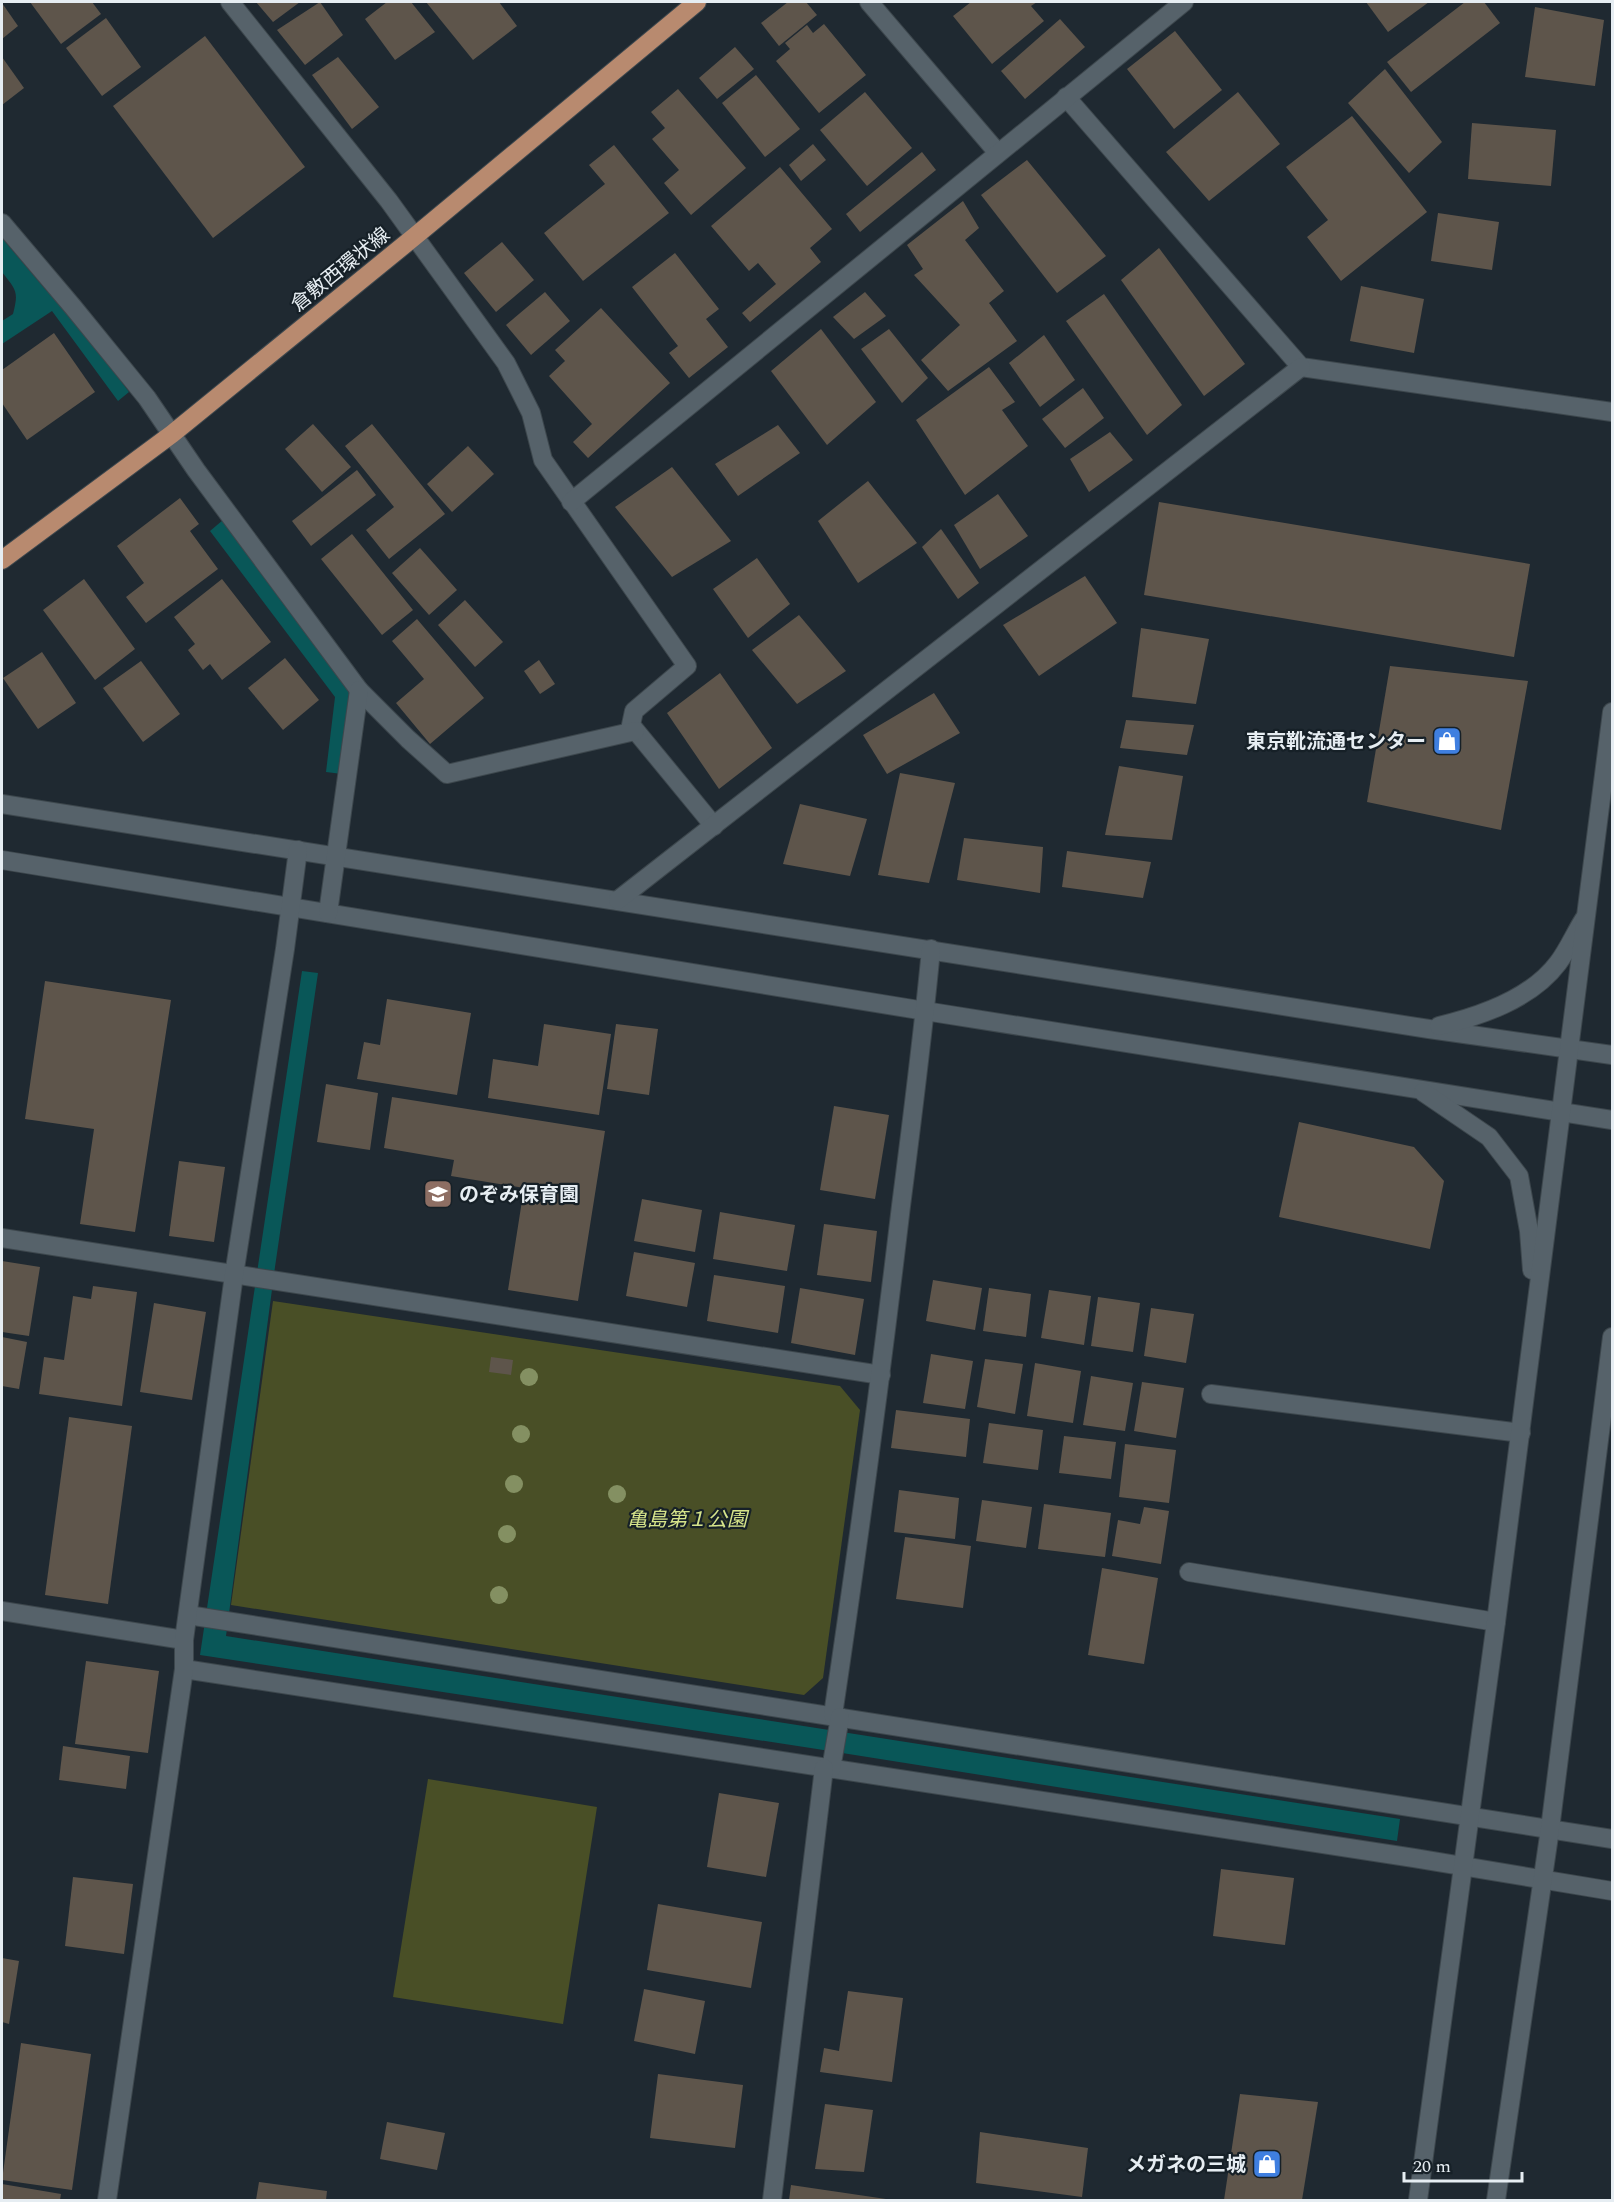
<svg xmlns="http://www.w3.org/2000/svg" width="1614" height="2202" viewBox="0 0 1614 2202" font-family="Spectral,'Noto Sans JP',serif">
<rect width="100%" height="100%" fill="#1f2931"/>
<g fill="#494f26">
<polygon points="273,1301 840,1386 860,1410 823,1678 804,1695 231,1605"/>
<polygon points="428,1779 597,1807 563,2024 393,1997"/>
</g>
<g fill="#095758">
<path d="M2 238 45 289 73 317 129 392 118 401 52 311 2 344V321L13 314C19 291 16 290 2 272Z"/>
<polygon points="223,520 352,691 342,774 326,772 335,697 210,531"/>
<polygon points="302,971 318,973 275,1267 226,1636 1400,1819 1397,1841 817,1749 200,1655"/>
</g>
<g fill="#5e554b">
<polygon points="30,2 92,2 101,14 61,44"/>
<polygon points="256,2 300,2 273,22"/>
<polygon points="320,2 343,35 305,65 277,30"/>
<polygon points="387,2 411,2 435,32 395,60 365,19"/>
<polygon points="426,2 499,2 517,26 473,60"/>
<polygon points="788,2 806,2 817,15 779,46 761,23"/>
<polygon points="971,2 1037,2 1031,6 1044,21 992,64 953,16"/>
<polygon points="1366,2 1429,2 1388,32"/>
<polygon points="1465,2 1484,2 1500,23 1411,92 1387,62"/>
<polygon points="2,3 18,26 2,39"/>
<polygon points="1535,7 1604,20 1595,86 1525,77"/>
<polygon points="106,18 141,67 102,96 66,48"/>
<polygon points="1060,19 1085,47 1025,99 1001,71"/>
<polygon points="824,24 866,75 819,113 776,61 790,49 785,43 807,25 813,33"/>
<polygon points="1175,31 1222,90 1174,129 1127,69"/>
<polygon points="205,36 305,167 213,238 113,106"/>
<polygon points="735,47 754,69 717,99 699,78"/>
<polygon points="2,57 24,88 2,105"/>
<polygon points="338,57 379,107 352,129 312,75"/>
<polygon points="1385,69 1442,142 1409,173 1348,103"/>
<polygon points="756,75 800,129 765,157 722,103"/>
<polygon points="678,89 746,168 691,215 664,183 679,170 652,139 665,128 651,112"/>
<polygon points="865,92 912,148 867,186 820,130"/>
<polygon points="1238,92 1280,144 1209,201 1166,152"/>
<polygon points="1352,116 1427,212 1341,281 1307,237 1328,220 1286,167"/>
<polygon points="1472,123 1556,130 1551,186 1468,179"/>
<polygon points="813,144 826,160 801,181 789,165"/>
<polygon points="614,145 669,213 583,281 544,233 605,184 589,165"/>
<polygon points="922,152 936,170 860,232 846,214"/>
<polygon points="1027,160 1106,256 1057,293 981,195"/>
<polygon points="780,167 832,229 810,248 821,262 750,322 742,313 776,284 758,263 749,271 711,226"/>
<polygon points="963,201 979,228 965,240 1004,291 989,303 1017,341 948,391 921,360 960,325 914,275 923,269 907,245"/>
<polygon points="1438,213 1499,222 1492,270 1431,261"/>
<polygon points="502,242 534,280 496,312 464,273"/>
<polygon points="1159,248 1245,364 1204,396 1121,280"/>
<polygon points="675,253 719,309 706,319 728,347 689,378 669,353 678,346 632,287"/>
<polygon points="1361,286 1424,299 1414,353 1350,341"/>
<polygon points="545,292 570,321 531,355 506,325"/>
<polygon points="865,292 886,316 854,339 833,317"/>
<polygon points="1104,294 1182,405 1147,435 1066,321"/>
<polygon points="601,308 670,383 588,458 573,442 592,424 549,376 565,361 555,350"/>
<polygon points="821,329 876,402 827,445 771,371"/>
<polygon points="889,329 928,378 902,403 861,349"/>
<polygon points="54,333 95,392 27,440 2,403 2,370"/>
<polygon points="1044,335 1075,380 1040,407 1009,363"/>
<polygon points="989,367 1015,402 1002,410 1028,446 965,495 916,420"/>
<polygon points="1083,388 1104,418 1065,448 1042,419"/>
<polygon points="313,424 351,467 322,492 285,449"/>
<polygon points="372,424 445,514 389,559 366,530 394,507 345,446"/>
<polygon points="778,425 800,453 738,496 715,464"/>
<polygon points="1110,432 1133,460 1089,492 1070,459"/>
<polygon points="468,446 494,474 452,512 427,484"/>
<polygon points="672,467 731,541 672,577 615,507"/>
<polygon points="357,470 376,495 311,546 292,521"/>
<polygon points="868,481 917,543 858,583 818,521"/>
<polygon points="998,494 1028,536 980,569 954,525"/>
<polygon points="180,498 199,524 190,531 218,569 146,623 126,597 144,583 117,546"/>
<polygon points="1159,502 1530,564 1514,657 1144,595"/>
<polygon points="941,529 979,583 958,599 922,547"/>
<polygon points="352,534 413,610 382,635 321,559"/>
<polygon points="420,548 457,590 429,615 392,573"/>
<polygon points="757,558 790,604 748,638 713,589"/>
<polygon points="1085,576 1117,623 1039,676 1003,625"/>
<polygon points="84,579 135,649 95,680 43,610"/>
<polygon points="222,579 271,642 222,680 210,664 203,670 188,650 195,644 174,617"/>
<polygon points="465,600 503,642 475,667 438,625"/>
<polygon points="799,615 846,671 797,704 752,650"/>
<polygon points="417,619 484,698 430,744 396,703 424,679 392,641"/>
<polygon points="1141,628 1209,639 1196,704 1132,697"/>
<polygon points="42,652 76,703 38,729 3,678"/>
<polygon points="285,658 319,700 283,730 248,688"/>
<polygon points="539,660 555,684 540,694 524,671"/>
<polygon points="141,661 180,714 143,742 103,688"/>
<polygon points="1390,666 1528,681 1501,830 1367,802"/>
<polygon points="720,673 772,748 719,789 667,713"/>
<polygon points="934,693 960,733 887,774 863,735"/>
<polygon points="1126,720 1194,725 1187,755 1120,748"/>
<polygon points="1119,766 1183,776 1172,840 1105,835"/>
<polygon points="900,773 955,783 929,883 878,875"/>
<polygon points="800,804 867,819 850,876 783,864"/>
<polygon points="964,838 1043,847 1040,893 957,880"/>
<polygon points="1067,851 1151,862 1143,898 1062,887"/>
<polygon points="45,981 171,1000 135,1232 80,1224 94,1129 25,1119"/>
<polygon points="387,999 471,1013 457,1095 357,1079 364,1042 380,1045"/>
<polygon points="544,1024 611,1034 599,1115 488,1098 493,1059 538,1066"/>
<polygon points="616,1024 658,1029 649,1095 607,1089"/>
<polygon points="326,1084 378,1093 370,1150 317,1142"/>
<polygon points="392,1097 605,1131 578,1301 508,1290 524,1188 451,1176 454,1160 384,1148"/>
<polygon points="834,1106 889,1115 875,1199 820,1190"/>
<polygon points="1299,1122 1414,1147 1444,1181 1430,1249 1279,1217"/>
<polygon points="179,1161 225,1167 214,1242 169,1236"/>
<polygon points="642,1199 702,1210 695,1252 634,1241"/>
<polygon points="720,1212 795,1225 787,1271 713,1259"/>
<polygon points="824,1224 877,1231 871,1282 817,1275"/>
<polygon points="634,1252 695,1263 687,1307 626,1296"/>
<polygon points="2,1261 40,1267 29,1336 2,1332"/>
<polygon points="714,1275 785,1286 778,1333 707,1321"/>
<polygon points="933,1280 982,1288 975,1330 926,1321"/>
<polygon points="93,1286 137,1292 122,1406 39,1394 44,1357 64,1360 73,1296 91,1299"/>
<polygon points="800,1288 864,1299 855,1355 791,1343"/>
<polygon points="989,1288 1031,1294 1026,1337 983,1331"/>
<polygon points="1049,1290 1091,1296 1084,1345 1041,1338"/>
<polygon points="1098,1297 1140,1303 1133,1352 1091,1346"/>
<polygon points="154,1303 206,1312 192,1400 140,1392"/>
<polygon points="1151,1308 1194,1314 1186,1363 1144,1356"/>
<polygon points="2,1337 27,1342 19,1389 2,1386"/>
<polygon points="931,1354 973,1361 965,1409 923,1403"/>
<polygon points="491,1357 513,1360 511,1375 489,1372"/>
<polygon points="985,1359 1023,1364 1015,1414 977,1407"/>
<polygon points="1035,1363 1081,1371 1073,1423 1027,1416"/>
<polygon points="1091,1376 1133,1383 1125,1431 1083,1425"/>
<polygon points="1142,1382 1184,1388 1176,1438 1134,1431"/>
<polygon points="896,1410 970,1419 966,1457 891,1448"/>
<polygon points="69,1417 132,1426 108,1604 45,1595"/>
<polygon points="989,1423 1043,1430 1038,1470 983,1463"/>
<polygon points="1064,1436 1116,1442 1111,1479 1059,1473"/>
<polygon points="1125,1444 1176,1450 1169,1503 1119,1497"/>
<polygon points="899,1490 959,1498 955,1539 894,1532"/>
<polygon points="982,1500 1032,1507 1026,1548 976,1541"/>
<polygon points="1044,1504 1111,1513 1105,1557 1038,1549"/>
<polygon points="1144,1507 1169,1511 1161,1564 1112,1556 1118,1520 1140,1524"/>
<polygon points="905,1537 971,1546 963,1608 896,1599"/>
<polygon points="1102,1568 1158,1578 1144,1664 1088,1655"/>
<polygon points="86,1661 159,1671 148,1753 75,1744"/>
<polygon points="63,1746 130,1756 126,1789 59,1780"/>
<polygon points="719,1793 779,1803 766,1877 707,1867"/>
<polygon points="1221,1869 1294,1878 1285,1945 1213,1936"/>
<polygon points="73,1877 133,1884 124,1954 65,1946"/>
<polygon points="658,1904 762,1922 751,1988 647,1970"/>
<polygon points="2,1958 19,1961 9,2024 2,2022"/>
<polygon points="644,1989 705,2001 695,2054 634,2041"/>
<polygon points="848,1991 903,1998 892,2082 820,2072 824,2048 839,2051"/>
<polygon points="21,2043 91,2054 72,2190 2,2180"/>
<polygon points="658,2074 743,2085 735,2148 650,2138"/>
<polygon points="1240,2094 1318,2102 1302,2200 1224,2200"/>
<polygon points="825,2104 873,2110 864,2172 815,2169"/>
<polygon points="387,2122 445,2133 437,2170 380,2159"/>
<polygon points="980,2132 1088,2148 1082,2197 976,2183"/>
<polygon points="259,2182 327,2191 326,2200 256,2200"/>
<polygon points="2,2184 61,2194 60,2200 2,2200"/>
<polygon points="791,2185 886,2199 886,2200 789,2200"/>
</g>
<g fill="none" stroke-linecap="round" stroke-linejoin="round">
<g stroke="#3d474d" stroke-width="20">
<g id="minor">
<polyline points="230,2 389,201 506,363 531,413 543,460 687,666 634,711 631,725 714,826"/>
<polyline points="869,2 998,153"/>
<polyline points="1066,97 1301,367 1612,412"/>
<polyline points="2,223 73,307 147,398 196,470 359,690 408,739 447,774 635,731"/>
<polyline points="571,502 1184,2"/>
<polyline points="2,804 1429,1029 1612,1055"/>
<polyline points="2,860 925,1011 1612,1120"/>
<polyline points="618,900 1301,367"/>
<polyline points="328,913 359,690"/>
<path d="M1439 1026C1481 1016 1531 999 1558 963 1568 950 1575 933 1584 919"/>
<polyline points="1423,1092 1489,1137 1519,1176 1529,1231 1532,1270"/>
<polyline points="2,1238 881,1375"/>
<polyline points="1211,1394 1521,1433"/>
<polyline points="1189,1572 1496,1622"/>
<polyline points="2,1611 184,1640"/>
<polyline points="188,1615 1612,1839"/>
<polyline points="184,1669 1414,1858 1612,1891"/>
<path d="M833 1715C858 1546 881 1376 901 1206 912 1121 923 1035 931 949"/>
<polyline points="831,1769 840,1717"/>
<polyline points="107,2200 184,1669 184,1640 234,1275 285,949 298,850"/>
<polyline points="772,2200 824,1768"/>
<polyline points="1418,2200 1496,1622 1612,712"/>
<polyline points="1496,2200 1550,1829 1612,1337"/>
</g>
</g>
<g stroke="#3d474d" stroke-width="20">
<polyline id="major" points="2,560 172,434 414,237 697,2"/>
</g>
<use href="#minor" stroke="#56626a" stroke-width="18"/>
<use href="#major" stroke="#b88a6f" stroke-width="18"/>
</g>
<g fill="#849062">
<circle cx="529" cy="1377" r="9"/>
<circle cx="521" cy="1434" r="9"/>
<circle cx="514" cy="1484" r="9"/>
<circle cx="617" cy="1494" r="9"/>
<circle cx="507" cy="1534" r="9"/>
<circle cx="499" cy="1595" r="9"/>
</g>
<defs>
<g id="shop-square" transform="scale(1.5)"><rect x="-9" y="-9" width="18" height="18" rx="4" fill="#3f7fe0" stroke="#162027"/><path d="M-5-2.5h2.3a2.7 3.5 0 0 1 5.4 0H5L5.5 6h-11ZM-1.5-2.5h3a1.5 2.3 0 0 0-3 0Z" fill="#fff"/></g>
<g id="school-square" transform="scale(1.5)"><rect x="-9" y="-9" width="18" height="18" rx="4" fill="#8d6e63" stroke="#162027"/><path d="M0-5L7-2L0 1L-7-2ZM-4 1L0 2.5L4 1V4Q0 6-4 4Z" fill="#fff"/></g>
</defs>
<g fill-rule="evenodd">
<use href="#shop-square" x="1447" y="741"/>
<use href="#school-square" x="438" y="1194"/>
<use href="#shop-square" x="1267" y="2164"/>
</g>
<g text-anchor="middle" stroke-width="4.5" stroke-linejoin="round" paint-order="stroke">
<g font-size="20" fill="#e6edf2" stroke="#162027">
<text transform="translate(340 269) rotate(-39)" y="7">倉敷西環状線</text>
</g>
<g font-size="20" font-weight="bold" fill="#e6edf2" stroke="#162027" text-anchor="end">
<text x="1426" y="748">東京靴流通センター</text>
<text x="459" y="1201" text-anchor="start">のぞみ保育園</text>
<text x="1246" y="2171">メガネの三城</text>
</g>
<g font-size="20" font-style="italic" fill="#d6e48a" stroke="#162027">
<text x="687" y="1526">亀島第１公園</text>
</g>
</g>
<rect width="1614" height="2202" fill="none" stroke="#e6edf2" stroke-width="6"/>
<path d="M1404 2172v9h118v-9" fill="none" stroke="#e6edf2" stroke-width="3"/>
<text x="1413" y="2172" font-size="18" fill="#e6edf2" stroke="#162027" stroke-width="4.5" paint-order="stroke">20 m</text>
</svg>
